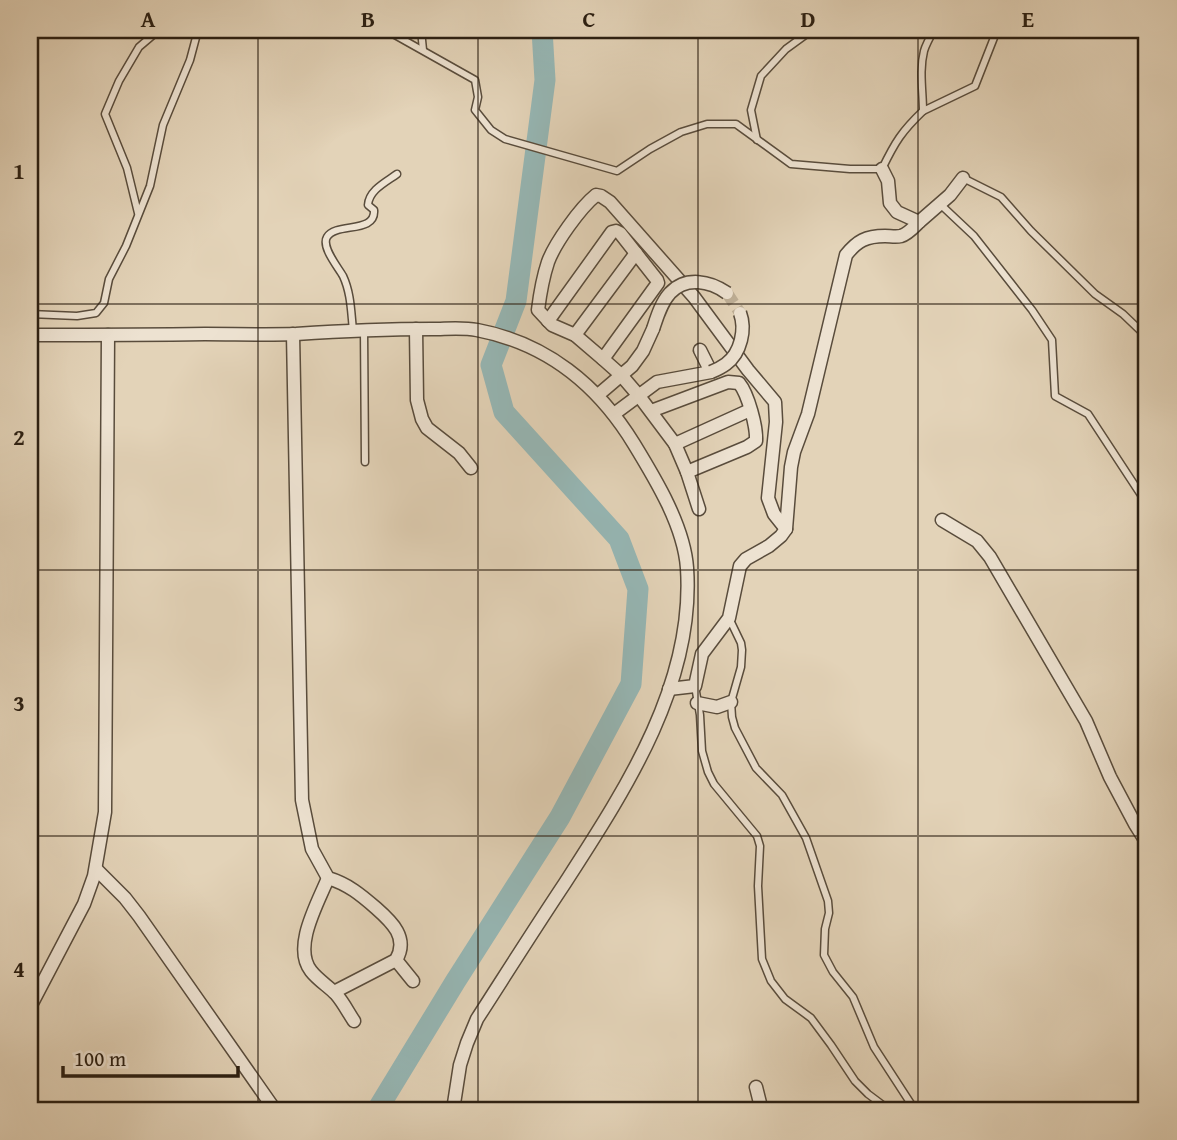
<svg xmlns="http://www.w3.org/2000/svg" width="1177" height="1140" viewBox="0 0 1177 1140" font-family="'Gentium Book Plus',serif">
<rect width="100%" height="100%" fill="#e3d3b8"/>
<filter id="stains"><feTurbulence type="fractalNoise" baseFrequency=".00286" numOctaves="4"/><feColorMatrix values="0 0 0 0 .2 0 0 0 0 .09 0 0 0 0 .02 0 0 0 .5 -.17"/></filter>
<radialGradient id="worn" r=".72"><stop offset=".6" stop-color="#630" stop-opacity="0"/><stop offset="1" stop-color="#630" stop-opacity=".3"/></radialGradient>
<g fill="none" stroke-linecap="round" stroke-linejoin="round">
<polyline stroke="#96b7b5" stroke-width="21" points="377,1110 455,982 560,817 631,684 638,589 619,539 504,412 491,365 516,301 545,80 542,30"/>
<polyline stroke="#beaf97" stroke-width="12" stroke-dasharray="12 6" stroke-linecap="butt" points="727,293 740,313"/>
<g stroke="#594c3c" stroke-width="9">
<g id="service">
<path d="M386 30 475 80 478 97 475 110 491 130 505 139 617 171 650 149 681 132 707 124H736L791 164 850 169H882C895 142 902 131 923 111 923 91 919 71 924 51 926 44 930 37 934 30"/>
<polyline points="421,30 423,50"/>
<polyline points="923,111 975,86 997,30"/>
<polyline points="757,140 751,110 761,76 786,49 808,33 809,30"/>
<polyline points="963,178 1001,197 1031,231 1095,294 1123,314 1147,337"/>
<polyline points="940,204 974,236 1032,310 1052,340 1055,396 1088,414 1147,504"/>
<polyline points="138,213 127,168 105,114 119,81 139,47 159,30"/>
<polyline points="30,314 77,316 96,313 104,303 109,279 126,246 150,186 163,125 190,60 198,30"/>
<path d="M353 330C351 312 351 293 343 276 338 267 321 247 327 237 336 222 376 234 374 210L368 205C369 190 386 182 397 174"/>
<polyline points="364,330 365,462"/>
<polyline points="729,618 741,643 742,650 741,667 731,702 732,717 735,728 756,768 782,795 806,838 828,901 829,913 825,929 824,955 833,972 853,997 874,1047 915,1110"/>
<polyline points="695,686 700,715 702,751 708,772 714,784 757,836 760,846 758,886 762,959 771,981 785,999 811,1018 831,1045 855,1081 868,1094 884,1106 895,1110"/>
</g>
</g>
<g stroke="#594c3c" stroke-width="15">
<g id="minor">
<polyline points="919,222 950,195 963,178"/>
<polyline points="548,321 612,232 616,231 620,233 657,280 658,283 603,359"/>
<polyline points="416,329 417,400 422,419 427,428 459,453 471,468"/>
<path d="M293 334 302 800 312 849 328 878C348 884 361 895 376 908 392 922 409 938 396 960L334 992"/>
<path d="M30 335C88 335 146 335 205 334 235 334 265 335 296 334 341 331 386 329 432 329 446 329 462 327 477 330 546 343 598 385 634 444 656 480 684 526 687 568 695 684 625 790 565 883 535 928 506 974 477 1019L467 1043 460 1065 453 1110"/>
<polyline points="575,335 636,253"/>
<polyline points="598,395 632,366 643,351 653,329"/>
<path d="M651 411 728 382 739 383C748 394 757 427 756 441L747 447 687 472"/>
<polyline points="614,414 657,382 711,372 700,350"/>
<polyline points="675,444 750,410"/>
<path d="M699 509 687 472 675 444 639 396 621 375 603 359 575 335 552 325 538 310C540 294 543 277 548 262 555 243 580 208 596 195L601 196 610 202 694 297 748 370 775 402 776 422 768 498 774 514 786 529"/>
<polyline points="942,520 977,541 990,557 1086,721 1110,777 1135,824 1147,843"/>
<path d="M669 689 695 686 702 654 729 618 740 566 746 559 769 546 781 536 786 529 791 467 794 452 808 414 846 255C857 241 866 236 885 236 890 236 896 237 901 236 908 234 914 227 919 222L897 212 890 203 888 181 882 169"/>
<polyline points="697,703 717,707 731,702"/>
<polyline points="96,869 125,898 139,916 275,1110"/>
<path d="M328 878C318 903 292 947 311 971 318 980 328 986 336 994 343 1002 348 1012 354 1021"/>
<polyline points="396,960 413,981"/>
<polyline points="30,1007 84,904 94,876 105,812 108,335"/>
<polyline points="756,1087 760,1103 760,1110"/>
</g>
</g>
<use href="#service" stroke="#ede2d1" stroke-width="6"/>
<use href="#minor" stroke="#ede2d1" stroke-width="12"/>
<g stroke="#594c3c" stroke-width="15" stroke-linecap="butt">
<g id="minor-bridge">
<path d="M653 329C657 317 661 303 670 293 686 276 710 281 727 293"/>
<path d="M711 372C716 370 722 367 726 364 741 353 746 329 740 313"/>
</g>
</g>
<use href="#minor-bridge" stroke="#ede2d1" stroke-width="12"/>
</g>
<path fill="none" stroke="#2b1f12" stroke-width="2" stroke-opacity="0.55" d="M258 30V1110M478 30V1110M698 30V1110M918 30V1110M30 304H1147M30 570H1147M30 836H1147"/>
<rect width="1177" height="1140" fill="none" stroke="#e3d3b8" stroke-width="77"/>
<path d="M63 1066v10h175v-10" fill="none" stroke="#2b1f12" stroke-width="3.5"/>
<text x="74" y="1066" font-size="21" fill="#2b1f12" stroke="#ede2d1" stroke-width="5" paint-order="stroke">100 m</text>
<rect x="38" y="38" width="1100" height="1064" fill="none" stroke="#2b1f12" stroke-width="2.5"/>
<g font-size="23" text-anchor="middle" font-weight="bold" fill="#2b1f12">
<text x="148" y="27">A</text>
<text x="368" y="27">B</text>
<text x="589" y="27">C</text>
<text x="808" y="27">D</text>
<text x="1028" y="27">E</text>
<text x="19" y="179">1</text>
<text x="19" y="445">2</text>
<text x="19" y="711">3</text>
<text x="19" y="977">4</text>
</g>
<rect width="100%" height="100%" filter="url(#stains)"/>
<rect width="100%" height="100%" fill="url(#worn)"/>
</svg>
